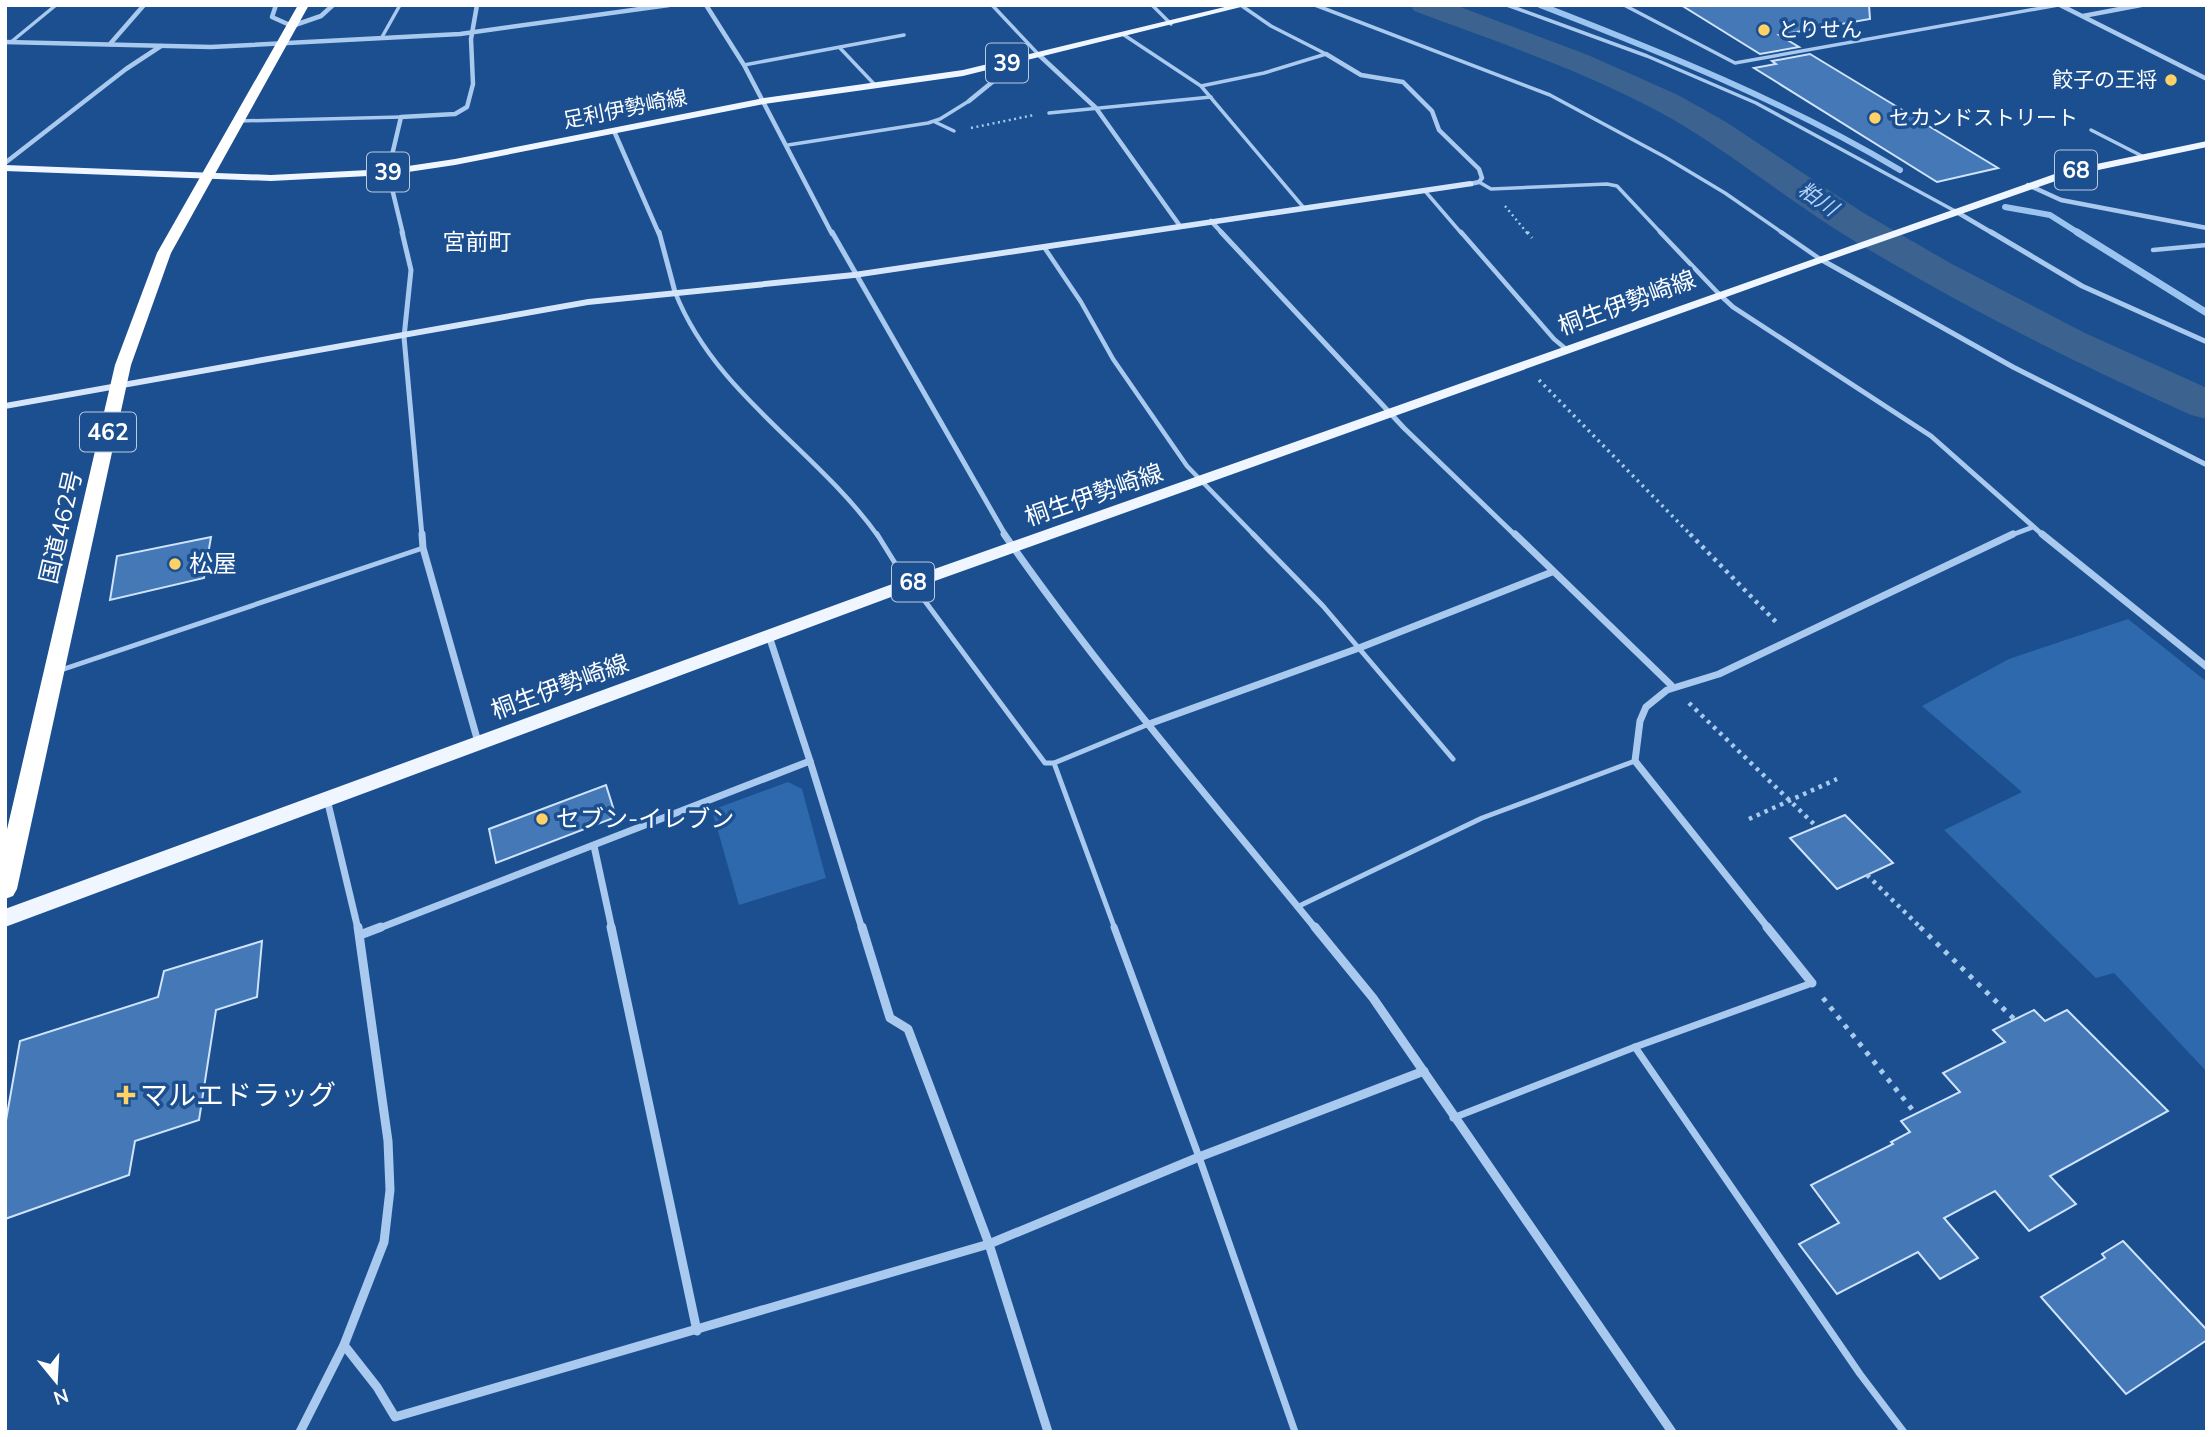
<svg xmlns="http://www.w3.org/2000/svg" width="2212" height="1437" viewBox="0 0 2212 1437" font-family="'Nunito Sans','Noto Sans JP',sans-serif">
<rect width="100%" height="100%" fill="#1b4f8f"/>
<g fill="#2e69ad">
<polygon points="2128,619 2207,682 2207,1072 2114,973 2096,978 1944,830 2022,792 1922,706 2009,659"/>
<polygon points="788,782 802,789 826,878 739,905 712,810"/>
</g>
<g fill="none" stroke-linecap="round" stroke-linejoin="round">
<g stroke="#9cc4f0" stroke-width="6">
<path d="M1540 5C1664 53 1786 102 1900 170"/>
<polyline points="2005,207 2050,215 2080,234"/>
</g>
<polyline stroke="#9cc4f0" stroke-width="7" points="2077,232 2207,313"/>
<path fill="#3c6290" fill-rule="evenodd" d="M1410 5H1455L1588 55 1678 95 1726 122 1862 212 1950 263 2085 333 2207 388V419L2191 415C2069 360 1949 300 1835 229 1774 190 1718 143 1654 109 1578 69 1495 41 1414 11Z"/>
</g>
<g fill="#4478b7" stroke="#cfe3fa" stroke-width="2">
<polygon points="1681,5 1869,5 1870,19 1779,35 1799,47 1760,54"/>
<polygon points="1810,54 1998,168 1937,182 1754,68 1776,64 1772,61"/>
<polygon points="211,537 204,578 110,600 117,556"/>
<polygon points="606,785 616,817 496,863 489,829"/>
<polygon points="1845,815 1893,863 1837,889 1790,838"/>
<polygon points="262,941 257,997 216,1010 199,1120 135,1141 129,1175 5,1219 5,1126 20,1041 158,997 164,971"/>
<polygon points="2034,1010 2045,1021 2067,1010 2168,1111 2050,1176 2076,1204 2029,1231 1995,1191 1944,1218 1978,1258 1940,1279 1918,1252 1837,1294 1799,1244 1839,1223 1811,1185 1893,1144 1891,1142 1910,1132 1901,1121 1960,1092 1943,1073 2005,1042 1993,1030"/>
<polygon points="2123,1241 2207,1330 2207,1340 2126,1394 2041,1297 2105,1258 2102,1254"/>
</g>
<g fill="none" stroke-linecap="round" stroke-linejoin="round">
<g stroke="#a9c9ee" stroke-width="2.5" stroke-dasharray="2 3.5" stroke-linecap="butt">
<polyline points="971,128 1034,115"/>
<polyline points="1505,206 1528,234"/>
</g>
<g stroke="#a9c9ee" stroke-width="3.5" stroke-dasharray="2.5 4.5" stroke-linecap="butt">
<polyline points="1527,232 1532,238"/>
<polyline points="1539,380 1692,536"/>
</g>
<g stroke="#a9c9ee" stroke-width="4.5" stroke-dasharray="3.5 5" stroke-linecap="butt">
<polyline points="1690,534 1778,624"/>
<polyline points="1689,703 1817,827"/>
<polyline points="1749,819 1837,779"/>
<polyline points="1867,875 1922,929"/>
</g>
<g stroke="#a9c9ee" stroke-width="5" stroke-dasharray="4.5 7" stroke-linecap="butt">
<polyline points="1920,927 2015,1020"/>
<polyline points="1823,998 1915,1113"/>
</g>
<g stroke="#a9c9ee" stroke-width="3.5">
<polyline points="992,5 1039,55"/>
<polyline points="1152,5 1171,24"/>
<polyline points="1315,5 1550,95 1665,157 1725,193 1784,234"/>
<polyline points="1507,5 1647,56 1756,103 1955,211"/>
<polyline points="1624,5 1735,63 2058,5"/>
<polyline points="1242,6 1271,26 1326,54"/>
<polyline points="1124,35 1201,86 1304,208"/>
<polyline points="382,37 400,5"/>
<polyline points="11,42 56,5"/>
<polyline points="840,48 876,86"/>
<polyline points="744,65 904,35"/>
<polyline points="1201,86 1264,73 1326,54"/>
<polyline points="1049,113 1211,97"/>
<polyline points="239,121 401,117"/>
<polyline points="935,122 954,131"/>
<polyline points="2091,130 2142,156"/>
<polyline points="788,145 928,123 940,119 969,101"/>
<polyline points="1479,182 1491,189 1607,184 1617,186 1662,234"/>
<polyline points="1425,191 1462,234"/>
</g>
<g stroke="#a9c9ee" stroke-width="4.5">
<polyline points="1461,232 1554,339 1566,349"/>
<polyline points="1660,232 1719,294"/>
<polyline points="1781,232 1820,259"/>
<polyline points="1044,247 1081,302 1113,359 1187,466 1255,536"/>
<polyline points="2153,250 2207,245"/>
<path d="M675 292C715 394 816 449 878 536"/>
</g>
<g stroke="#a9c9ee" stroke-width="5">
<polyline points="877,534 908,584"/>
<polyline points="1253,534 1323,606 1453,759"/>
<polyline points="913,585 1045,763 1054,763 1149,724"/>
<polyline points="61,670 423,548"/>
<polyline points="1054,763 1115,929"/>
<polyline points="1297,907 1482,818 1635,761"/>
</g>
<g stroke="#a9c9ee" stroke-width="7">
<polyline points="1114,927 1199,1157 1295,1432"/>
<polyline points="1635,1047 1860,1374 1904,1432"/>
<polyline points="1453,1118 1635,1047 1812,983"/>
</g>
<g stroke="#a9c9ee" stroke-width="4.5">
<polyline points="276,5 272,17 292,26 321,16 333,5"/>
<polyline points="706,5 744,65 832,234"/>
<polyline points="2060,5 2207,79"/>
<polyline points="2083,16 2141,5"/>
<polyline points="5,42 211,47 460,34 669,5"/>
<polyline points="110,44 144,5"/>
<polyline points="1326,54 1361,75 1403,82 1432,111 1439,130 1479,169 1482,178 1479,182 1470,184"/>
<polyline points="1039,55 1096,108 1180,226"/>
<polyline points="969,101 996,79 987,68"/>
<polyline points="614,131 659,234"/>
<polyline points="5,163 126,69 161,46"/>
<polyline points="2028,185 2061,200 2207,228"/>
<polyline points="1955,211 1994,234"/>
<polyline points="1211,221 1223,234"/>
<polyline points="403,234 388,172 401,117 455,114 467,107 473,84 471,39 477,5"/>
</g>
<g stroke="#a9c9ee" stroke-width="5">
<polyline points="402,232 411,270 404,337 422,536"/>
<polyline points="659,232 675,292"/>
<polyline points="832,232 1006,536"/>
<polyline points="1221,232 1404,428 1516,536"/>
<polyline points="1991,232 2082,286 2207,342"/>
<polyline points="1820,259 2013,367 2207,465"/>
<polyline points="1719,294 1733,307 1931,436 2044,536"/>
<polyline points="2009,536 2033,527"/>
</g>
<g stroke="#a9c9ee" stroke-width="7">
<polyline points="422,534 423,548 478,742"/>
<path d="M1004 534C1100 672 1210 799 1316 929"/>
<polyline points="1515,534 1671,685"/>
<polyline points="2042,534 2207,667"/>
<polyline points="769,636 810,761"/>
<polyline points="1149,724 1359,648 1552,572"/>
<polyline points="327,799 358,929"/>
<polyline points="594,846 612,929"/>
<polyline points="377,929 810,761 862,929"/>
<polyline points="1769,929 1635,761 1640,721 1646,707 1667,690 1719,674 2013,534"/>
</g>
<g stroke="#a9c9ee" stroke-width="9">
<polyline points="611,927 697,1331"/>
<polyline points="862,927 890,1018 908,1029 989,1244 1048,1432"/>
<polyline points="1315,927 1373,998 1672,1432"/>
<polyline points="1767,927 1812,983"/>
<polyline points="360,935 381,927"/>
<polyline points="344,1345 377,1387 395,1417 989,1244 1199,1157 1424,1071"/>
<polyline points="300,1432 344,1345 384,1242 390,1190 388,1141 358,927"/>
</g>
<polygon fill="#d6e6fa" fill-rule="evenodd" points="1470,181 1473,182 1473,186 854,278 588,305 5,409 5,403 588,299 854,272"/>
<g fill="#f0f6ff" fill-rule="evenodd">
<polygon points="1233,5 1249,5 963,76 764,104 455,165 388,175 271,181 5,171 5,165 271,175 388,169 455,159 764,98 963,70"/>
<polygon points="2207,141 2207,147 2070,176 1824,262 918,587 5,927 5,909 906,579 2063,171"/>
</g>
<polygon fill="#fff" fill-rule="evenodd" points="298,5 309,5 171,253 131,365 17,889 13,896 5,899 5,838 115,365 157,253"/>
</g>
<g fill="#ffd166" stroke="#1b4f8f" stroke-width="2.5">
<circle cx="1764" cy="30" r="7"/>
<circle cx="2171" cy="80" r="7"/>
<circle cx="1875" cy="118" r="7"/>
<circle cx="175" cy="564" r="7"/>
<circle cx="542" cy="819" r="7"/>
<path d="M122.5 1084.5h7v7h7v7h-7v7h-7v-7h-7v-7h7z"/>
</g>
<g text-anchor="middle" stroke-width="7" stroke-linejoin="round" paint-order="stroke">
<g font-size="21" fill="#fff" stroke="#1b4f8f" text-anchor="start">
<text x="1778" y="37">とりせん</text>
<text x="2157" y="87" text-anchor="end">餃子の王将</text>
<text x="1889" y="125">セカンドストリート</text>
</g>
<g font-size="21" fill="#fff" stroke="#1b4f8f">
<text transform="translate(625 109) rotate(-11)" y="7">足利伊勢崎線</text>
</g>
<g font-size="21" font-style="italic" fill="#b5d3f5" stroke="#1b4f8f">
<text transform="translate(1818 199) rotate(35)" y="7">粕川</text>
</g>
<g fill="#1b4f8f" stroke="#bbcadd" stroke-width="2">
<rect x="986" y="43.5" width="42" height="39" rx="5"/>
<rect x="2055" y="150.5" width="42" height="39" rx="5"/>
<rect x="367" y="152.5" width="42" height="39" rx="5"/>
<rect x="80" y="412.5" width="56" height="39" rx="5"/>
<rect x="892" y="562.5" width="42" height="39" rx="5"/>
</g>
<g font-size="23" font-weight="bold" fill="#fff">
<text x="1007" y="71">39</text>
<text x="2076" y="178">68</text>
<text x="388" y="180">39</text>
<text x="108" y="440">462</text>
<text x="913" y="590">68</text>
</g>
<g font-size="23" fill="#fff" stroke="#1b4f8f">
<text x="477" y="250">宮前町</text>
</g>
<g font-size="24" fill="#fff" stroke="#1b4f8f">
<text transform="translate(1627 303) rotate(-20)" y="8">桐生伊勢崎線</text>
<text transform="translate(1094 495) rotate(-19)" y="8">桐生伊勢崎線</text>
<text transform="translate(61 527) rotate(-77)" y="8">国道462号</text>
<text transform="translate(560 687) rotate(-20)" y="8">桐生伊勢崎線</text>
</g>
<g font-size="24" fill="#fff" stroke="#1b4f8f" text-anchor="start">
<text x="189" y="572">松屋</text>
<text x="556" y="827">セブン-イレブン</text>
</g>
<g font-size="28" fill="#fff" stroke="#1b4f8f" text-anchor="start">
<text x="140" y="1105">マルエドラッグ</text>
</g>
</g>
<rect width="2212" height="1437" fill="none" stroke="#ffffff" stroke-width="14"/>
<g transform="translate(56 1381) rotate(162)" stroke="#1b4f8f" stroke-width="5" paint-order="stroke">
<path d="M0-5L12 26L0 18L-12 26Z" fill="#ffffff"/>
<text y="-10" font-size="19" font-weight="bold" text-anchor="middle" fill="#ffffff">N</text>
</g>
</svg>
